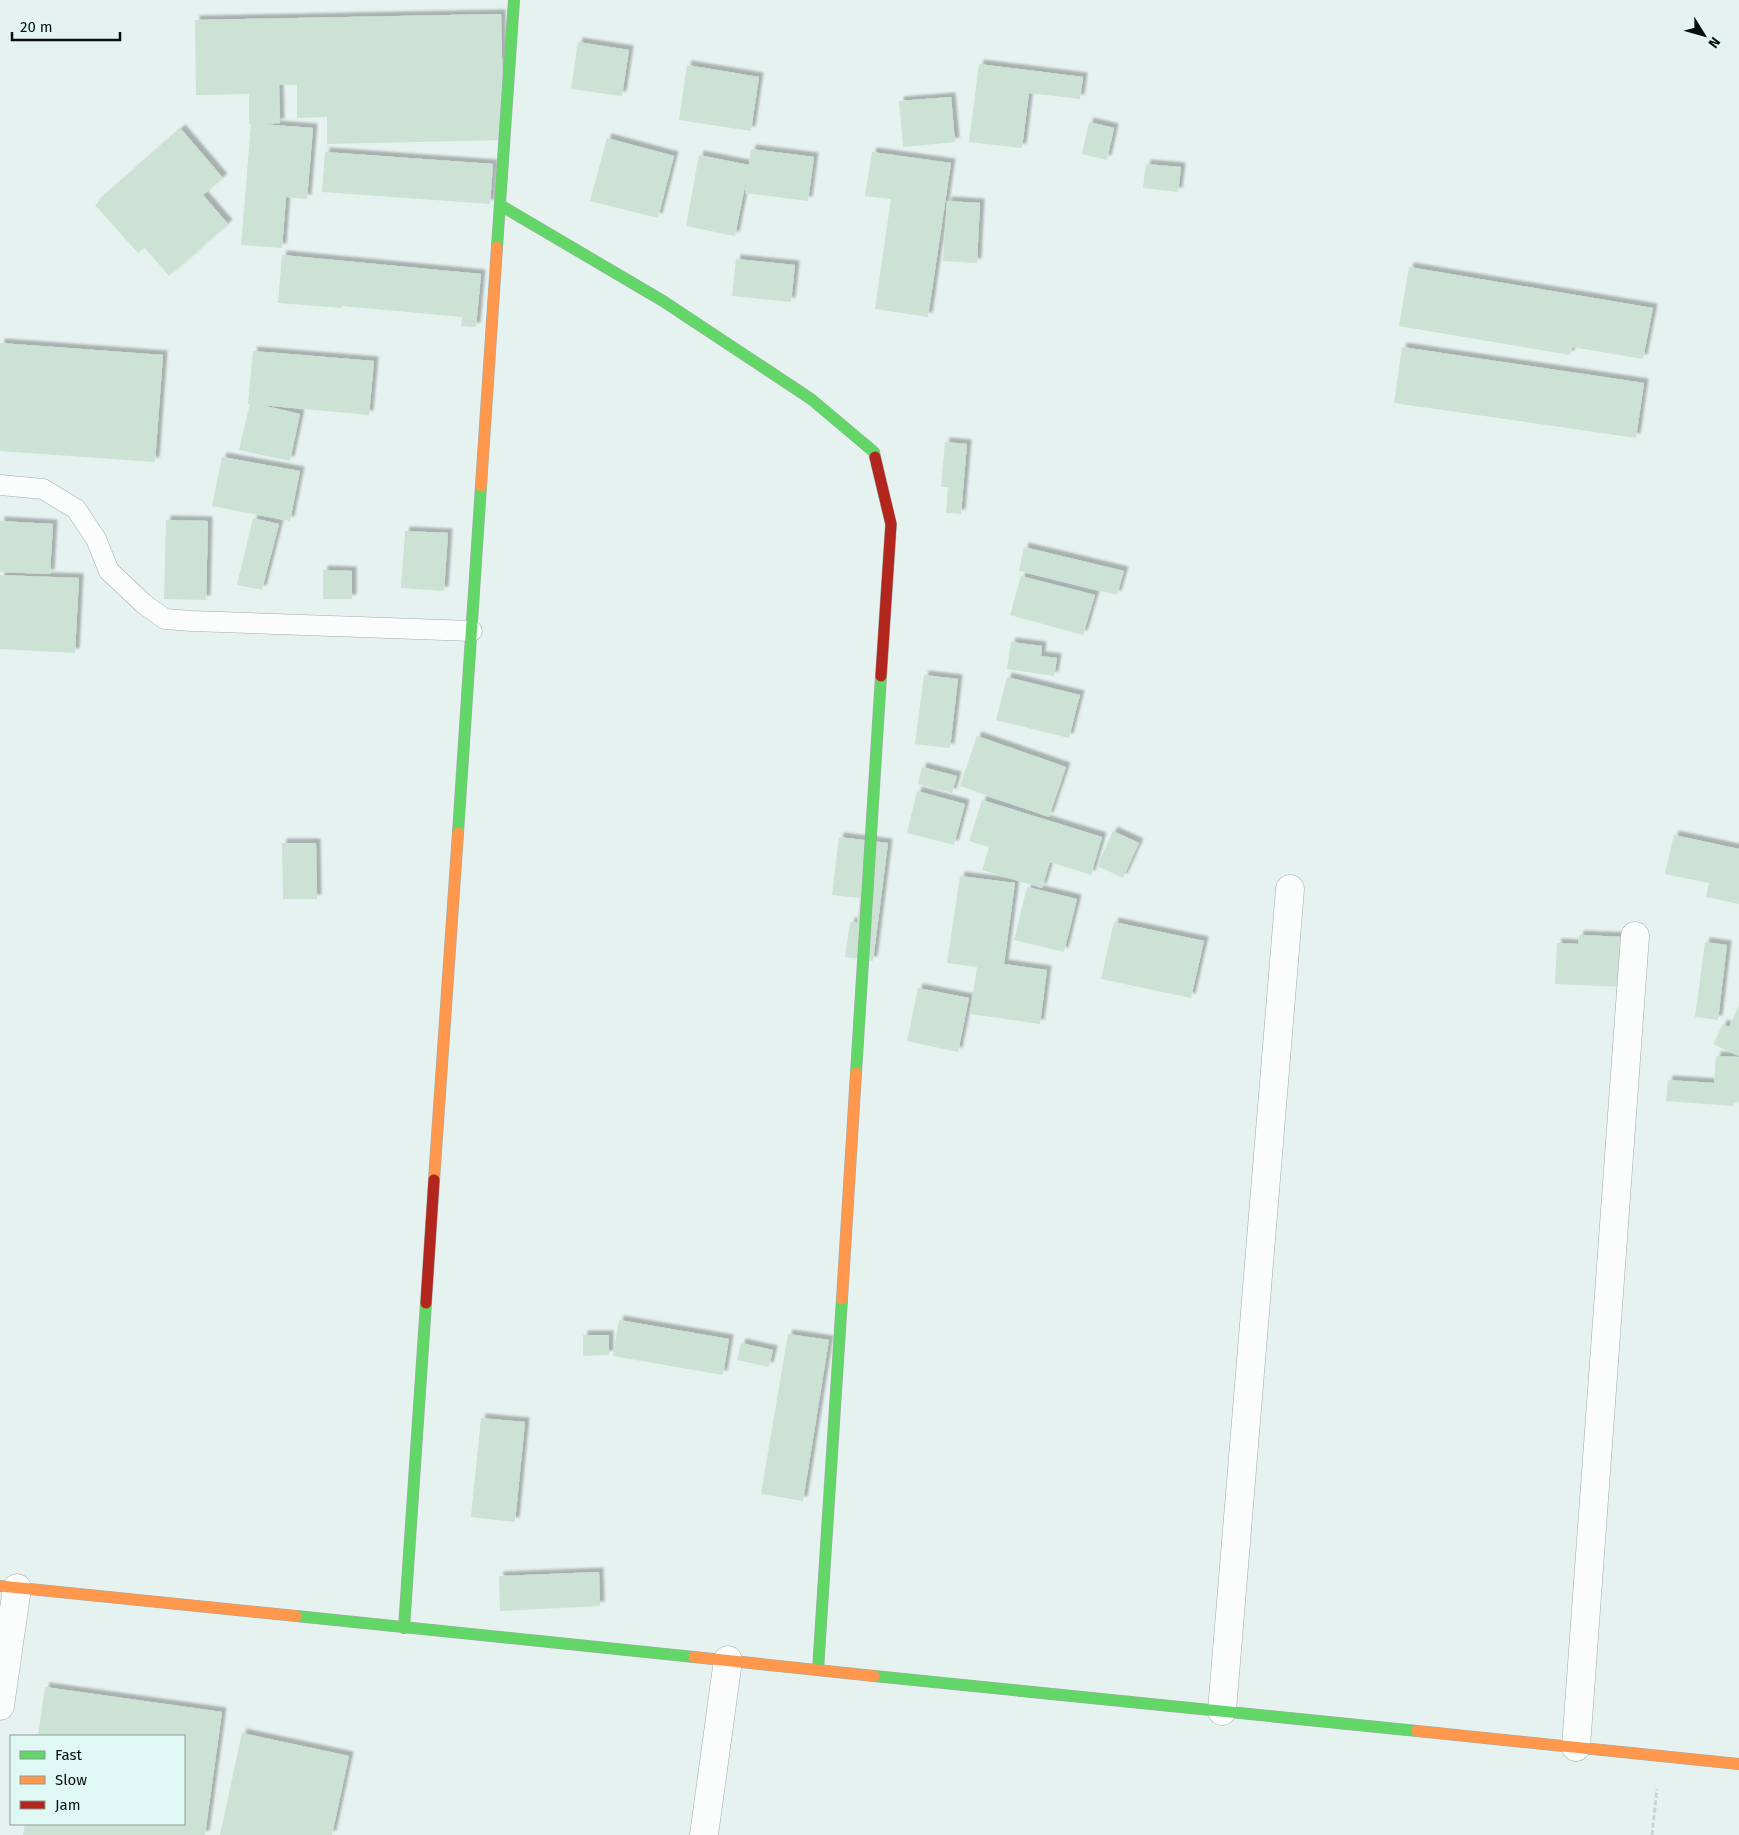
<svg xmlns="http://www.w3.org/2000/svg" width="1739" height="1835" viewBox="0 0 1739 1835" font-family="'Fira Sans',sans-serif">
<defs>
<filter id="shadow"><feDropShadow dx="4.5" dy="-4.5" stdDeviation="1" flood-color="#0004"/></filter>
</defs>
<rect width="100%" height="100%" fill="#e6f2f0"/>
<g fill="#cbe2d5" filter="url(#shadow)">
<polygon points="501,14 504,140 327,144 327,117 297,118 297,85 279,85 280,123 261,124 313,128 307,199 286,197 282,248 241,245 251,124 249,124 249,94 196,95 195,20"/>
<polygon points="578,42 629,50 622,96 571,89"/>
<polygon points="979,64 1083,77 1080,99 1029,93 1022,148 969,142"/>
<polygon points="687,65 759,77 751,131 679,120"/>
<polygon points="951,97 955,142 903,147 899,101"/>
<polygon points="1089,122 1114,128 1107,160 1082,154"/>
<polygon points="181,129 223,178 203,195 228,224 169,276 144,247 138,253 95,205"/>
<polygon points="607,138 674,156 658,218 590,201"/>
<polygon points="751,149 814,157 808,201 745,193 746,181 735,236 686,226 699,155 749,165"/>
<polygon points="325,152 493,164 490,204 322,192"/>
<polygon points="872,152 951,163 928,317 875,309 891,199 865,196"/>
<polygon points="1146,164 1181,167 1178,192 1143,188"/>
<polygon points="947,201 980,203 977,263 943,261"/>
<polygon points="282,255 481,274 476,327 461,326 462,317 342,306 342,308 278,303"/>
<polygon points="736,259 795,265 791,302 732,296"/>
<polygon points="1409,267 1653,308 1643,359 1572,347 1570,355 1399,326"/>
<polygon points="0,343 163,355 155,462 0,451"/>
<polygon points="1402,347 1644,383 1636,438 1394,403"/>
<polygon points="253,351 374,361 369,415 261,405 300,414 290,461 239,450 250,404 248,404"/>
<polygon points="945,442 967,444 961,514 946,513 948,487 941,487"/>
<polygon points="222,457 300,471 290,521 212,506"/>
<polygon points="253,518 279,524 262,590 237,585"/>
<polygon points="166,520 208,521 206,600 164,599"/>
<polygon points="0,521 53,524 50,574 0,572"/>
<polygon points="405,531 448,533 444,591 401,588"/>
<polygon points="1024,547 1124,571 1117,595 1019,571"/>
<polygon points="323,570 352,571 352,599 323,599"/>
<polygon points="0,575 79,578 75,653 0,649"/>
<polygon points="1021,576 1095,595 1083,635 1010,615"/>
<polygon points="1011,642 1042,646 1041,656 1057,658 1054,676 1007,669"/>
<polygon points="924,675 958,679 950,748 915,744"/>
<polygon points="1007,677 1080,695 1069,738 996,720"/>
<polygon points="977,736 1066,767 1049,817 960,786"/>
<polygon points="922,767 957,776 952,793 918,784"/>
<polygon points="917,791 965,804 954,845 907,833"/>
<polygon points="982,800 1102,837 1091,875 1050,862 1042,888 982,870 989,847 969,841"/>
<polygon points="1113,831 1139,843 1123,878 1097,866"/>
<polygon points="1674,835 1739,849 1739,904 1706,897 1709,883 1665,874"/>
<polygon points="839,837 888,843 873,961 845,957 850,922 857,923 860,898 832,895"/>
<polygon points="282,843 316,843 317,899 283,899"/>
<polygon points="960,876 1015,883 1004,964 1047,970 1040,1024 970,1014 977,967 947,963"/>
<polygon points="1027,887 1077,899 1064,952 1014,940"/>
<polygon points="1114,922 1204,941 1191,998 1101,979"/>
<polygon points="1579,935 1627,937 1624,987 1555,984 1557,943 1578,944"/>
<polygon points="1705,942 1727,945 1718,1020 1695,1017"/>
<polygon points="918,988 969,998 958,1052 907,1041"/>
<polygon points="1739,1005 1739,1056 1713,1044 1723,1024 1729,1027"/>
<polygon points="1716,1056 1739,1057 1739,1102 1733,1101 1733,1106 1666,1101 1668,1080 1714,1083"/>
<polygon points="619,1320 729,1339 723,1375 613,1356"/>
<polygon points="788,1334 829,1340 803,1501 761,1494"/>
<polygon points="583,1335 609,1335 609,1355 583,1356"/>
<polygon points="741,1343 773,1350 769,1367 737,1360"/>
<polygon points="481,1418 525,1422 515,1522 471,1517"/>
<polygon points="599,1572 600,1606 500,1611 499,1576"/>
<polygon points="45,1687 222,1712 205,1835 23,1835 25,1824 184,1824 184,1736 38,1736"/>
<polygon points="242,1733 349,1756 332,1835 220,1835"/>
</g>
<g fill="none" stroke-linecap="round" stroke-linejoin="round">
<g stroke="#a1aba9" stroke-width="21">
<polyline id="lane" points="0,485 43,489 76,509 96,539 109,571 144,604 165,619 192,621 472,631"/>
</g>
<g stroke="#a1aba9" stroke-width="29">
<g id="street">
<polyline points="0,1706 17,1588"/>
<polyline points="1222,1711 1290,889"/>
<polyline points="1576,1747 1635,936"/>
<polyline points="704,1835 728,1660"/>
</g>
</g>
<g stroke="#a1aba9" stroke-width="12">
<g id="fast">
<polyline points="500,205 663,301 811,399 874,452 875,457"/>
<polyline points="497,247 514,0"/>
<polyline points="458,833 481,486"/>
<polyline points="856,1073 881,676"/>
<polyline points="296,1616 694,1657"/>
<polyline points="404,1628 426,1303"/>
<polyline points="818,1670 842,1299"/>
<polyline points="874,1676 1417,1731"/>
</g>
</g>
<g stroke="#a1aba9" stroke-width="12">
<g id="slow">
<polyline points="481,486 497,247"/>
<polyline points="434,1180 458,833"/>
<polyline points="842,1299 856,1073"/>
<polyline points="0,1586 296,1616"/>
<polyline points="694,1657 874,1676"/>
<polyline points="1417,1731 1739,1764"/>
</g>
</g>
<g stroke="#a1aba9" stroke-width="12">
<g id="jam">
<polyline points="875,457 891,524 881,676"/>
<polyline points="426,1303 434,1180"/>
</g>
</g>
<polyline stroke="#cdd1d1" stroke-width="3" stroke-dasharray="5 2.5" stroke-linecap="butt" points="1652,1835 1657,1789"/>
<use href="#lane" stroke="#fbfdfd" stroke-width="20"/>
<use href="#street" stroke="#fbfdfd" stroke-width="28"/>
<use href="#fast" stroke="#63d668" stroke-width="11"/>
<use href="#slow" stroke="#ff974d" stroke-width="11"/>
<use href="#jam" stroke="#b3261e" stroke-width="11"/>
</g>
<rect x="10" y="1735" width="175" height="90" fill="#e0f8f4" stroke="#899b98"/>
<rect x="20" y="1751" width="25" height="8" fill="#63d668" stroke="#899b98"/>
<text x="55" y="1760" font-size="15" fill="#070f0d">Fast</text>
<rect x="20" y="1776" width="25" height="8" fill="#ff974d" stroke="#899b98"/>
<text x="55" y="1785" font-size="15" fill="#070f0d">Slow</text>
<rect x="20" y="1801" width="25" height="8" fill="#b3261e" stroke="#899b98"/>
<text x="55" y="1810" font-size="15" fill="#070f0d">Jam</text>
<g transform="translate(1704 35) rotate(127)" stroke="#e0f8f4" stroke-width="4" paint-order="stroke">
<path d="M0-4L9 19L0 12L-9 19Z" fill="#070f0d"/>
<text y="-8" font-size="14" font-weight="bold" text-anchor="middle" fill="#070f0d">N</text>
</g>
<path d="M12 32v8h108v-8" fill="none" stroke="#070f0d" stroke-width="2.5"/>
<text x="20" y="32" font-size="15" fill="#070f0d" stroke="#e0f8f4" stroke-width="4" paint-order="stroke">20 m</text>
</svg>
